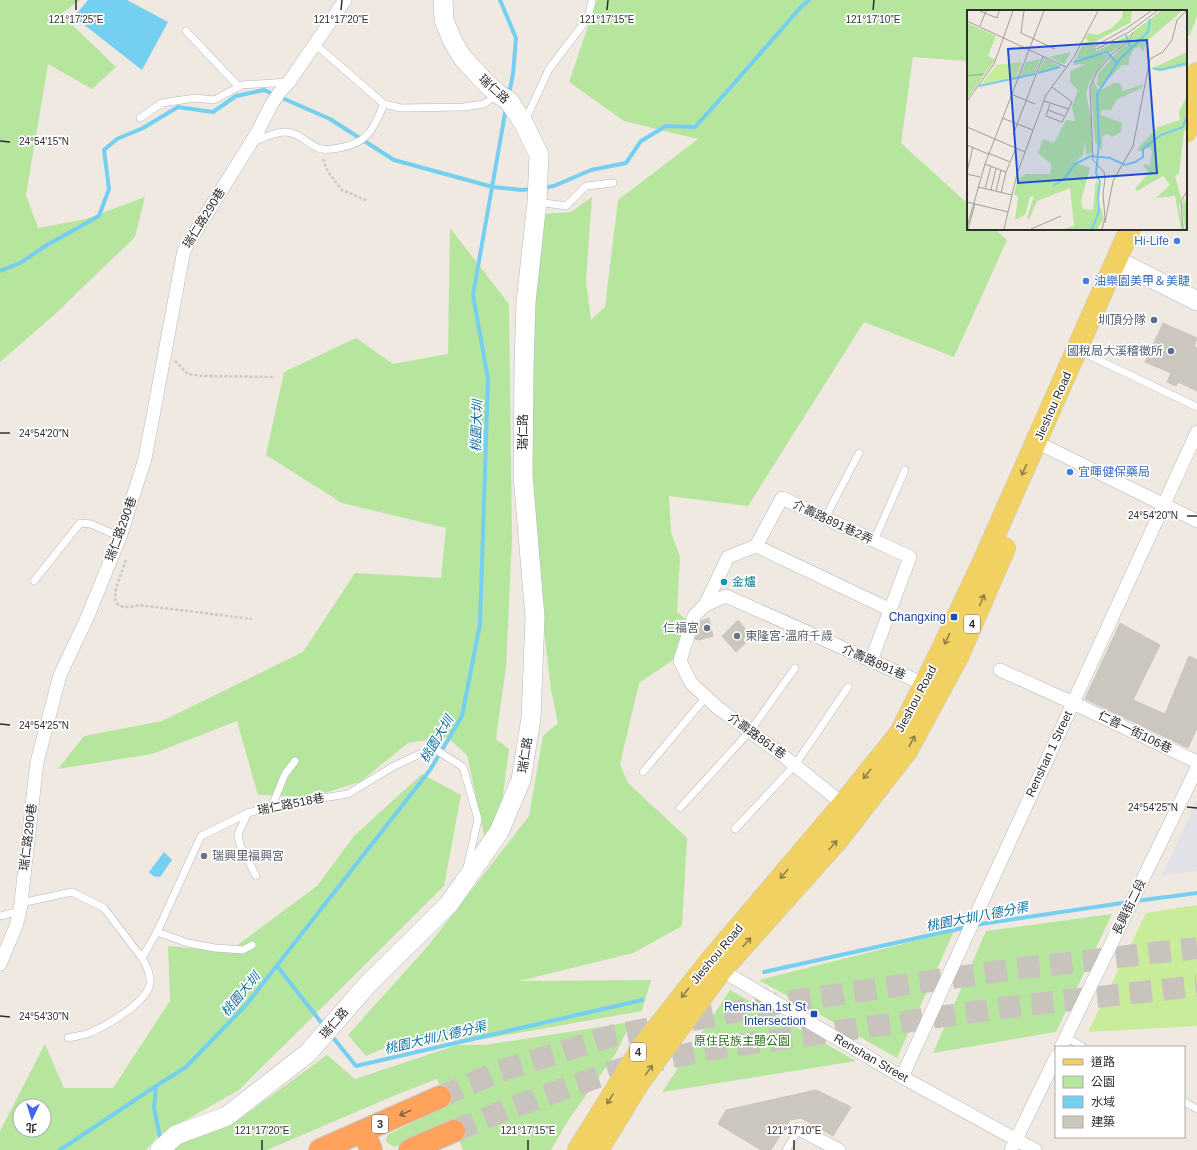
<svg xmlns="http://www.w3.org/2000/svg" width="1197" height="1150" viewBox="0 0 1197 1150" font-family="Helvetica,'Noto Sans TC',sans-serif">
<rect width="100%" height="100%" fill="#efe9e1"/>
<polygon fill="#e3e1e8" points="1197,800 1197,871 1162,875"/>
<g fill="#b6e59e" fill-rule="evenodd">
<polygon points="0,0 80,0 61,14 116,67 92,89 48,64 26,195 38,228 86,219 145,197 135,237 54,315 0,362"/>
<polygon points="597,0 1197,0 1197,16 1190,35 1186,37 1186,11 968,11 968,61 913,57 901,143 968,204 968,229 995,229 1007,240 954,357 864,322 748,506 669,496 671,532 680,557 677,612 687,620 673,660 639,683 620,764 628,783 687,838 682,926 633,953 519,981 651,980 642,1011 478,1040 398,1042 366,1056 348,1035 428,946 529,816 543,736 558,723 551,690 538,580 527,430 541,214 571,212 592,197 586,280 591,320 605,307 618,200 698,139 624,121 569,82"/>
<polygon points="450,228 509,304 512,538 506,667 496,739 509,749 502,803 485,839 467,755 447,737 408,743 360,782 312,797 258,795 237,721 152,754 58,769 84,736 162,721 303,652 355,573 441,578 446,528 342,503 266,455 284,372 356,338 393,364 448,354"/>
<path d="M422 774 461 795 444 886 239 1090 159 1135 146 1150H0V1131L45 1044 64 1088H113L170 1001 168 946 228 952 317 886 354 836ZM20 1106H44V1130H20Z"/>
<polygon points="1112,914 1056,1032 933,1053 986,931"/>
<polygon points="954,931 897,1058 759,980"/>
<polygon points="730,990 856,1061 662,1092"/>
<polygon points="631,1022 615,1055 569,1119 551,1150 463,1150 453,1125 394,1147 386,1142 387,1135 447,1106 437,1079 398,1094 267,1150 168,1150 174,1143 234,1123 327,1055 355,1079 457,1045 485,1045"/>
</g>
<polygon fill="#c9ec9a" points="1197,905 1197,1026 1088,1032 1146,913"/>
<g fill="#75cff0">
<polygon points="88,0 127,0 168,22 142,70 74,17"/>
<polygon points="164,852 172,860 160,877 153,876 149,872"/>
</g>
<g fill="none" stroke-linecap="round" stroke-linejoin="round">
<g stroke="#75cff0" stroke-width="4">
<polyline points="500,0 516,38 513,74 509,94"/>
<polyline points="542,188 554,186 591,170 626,163 641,141 666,126 695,127 723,96 800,8 809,0"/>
<polyline points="0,271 20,263 47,245 99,216 109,189 104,150 117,139 143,128 178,107 213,112 236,96 264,90 330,119 394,160 493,187 521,190 533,189"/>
<polyline points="1136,901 1197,893"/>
<polyline points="974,925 1129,902"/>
<polyline points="277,966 324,1026"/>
<polyline points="764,972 967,927"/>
<polyline points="331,1035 356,1066 642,1000"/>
<polyline points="156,1086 154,1108 161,1142"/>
<polyline points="60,1150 156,1086 186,1067 246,1005 430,770 462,716 480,624 488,379 473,295 506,108"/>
</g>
</g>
<g fill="#cbc7bf" stroke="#cbc5ba">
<polygon points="1163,323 1197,338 1194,347 1197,348 1197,391 1178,382 1176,386 1167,382 1171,373 1145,362"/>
<polygon points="709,618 713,636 699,640 695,639 701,621"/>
<polygon points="738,620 752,637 736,652 722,636"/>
<polygon points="1120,623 1160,645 1133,700 1165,714 1189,656 1197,660 1197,728 1188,748 1085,699"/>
<polygon points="816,1090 851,1107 833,1136 801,1118 790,1120 771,1150 761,1150 718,1124 726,1110"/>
</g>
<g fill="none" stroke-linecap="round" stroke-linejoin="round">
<g stroke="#c8c4bd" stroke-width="22" stroke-dasharray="22 11" stroke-linecap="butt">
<polyline points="440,1097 500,1071 615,1035 708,1017 785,1002 1014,969 1197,948"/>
<polyline points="454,1131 511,1108 623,1068 710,1049 1017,1006 1197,986"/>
</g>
<g stroke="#b4b7c1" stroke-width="8">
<g id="lane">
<polyline points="186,31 239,87"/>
<polyline points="315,44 384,104 401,108 464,107 484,104 498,94"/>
<polyline points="140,118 162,103 195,98 214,100 242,85 289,82"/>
<polyline points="525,121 549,69 588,18 592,0"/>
<path d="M253 142C263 138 274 132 285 132 298 132 307 143 318 148 324 151 332 149 339 148 369 143 373 129 384 104"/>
<polyline points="538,202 566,206 586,186 613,183"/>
<polyline points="1078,350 1197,407"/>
<polyline points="825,518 859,453"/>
<polyline points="874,541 905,470"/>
<polyline points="34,581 80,523 91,524 120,537"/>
<polyline points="643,772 706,697"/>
<polyline points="272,806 285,774 295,761"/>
<polyline points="680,808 750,731 795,668"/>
<polyline points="248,813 238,834 240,845 256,876"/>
<polyline points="735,829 795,765 848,687"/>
<polyline points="21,903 72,892 104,908 142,958 157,932 201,836 248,813 272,806 348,794 394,766 433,748 463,767 478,819 467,868"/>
<polyline points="0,916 20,911"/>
<polyline points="157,932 188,943 215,948 243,950 252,945"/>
<polyline points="1066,1037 1083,1047"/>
<path d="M68 1038C76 1036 85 1035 92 1032 109 1024 146 1003 150 984 151 974 147 966 142 958"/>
<polyline points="1184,1102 1197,1109"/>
<polyline points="786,1150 799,1129"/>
</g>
</g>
<g stroke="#b4b7c1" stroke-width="14">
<g id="street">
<polyline points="1036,442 1197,521"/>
<polyline points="756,546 891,610"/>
<polyline points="705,605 728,557 756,546 782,498 910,557 871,661"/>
<polyline points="1000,670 1073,703 1197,762"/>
<polyline points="843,804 781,754 718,708 691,683 680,661 694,616 705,605 726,596 924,684"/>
<polyline points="0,964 16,926 20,911 37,762 60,675 87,618 120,537 145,459 184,250 257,133 271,105 279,93 289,82 345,0"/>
<polyline points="716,967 902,1077 1035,1150"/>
<polyline points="1061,1047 1197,768"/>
<polyline points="902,1077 1197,432"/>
<polyline points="799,1129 839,1150"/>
<polyline points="1011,1150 1056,1057"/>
</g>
</g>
<g stroke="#b4b7c1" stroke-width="20">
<g id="secondary">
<polyline points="1116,260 1197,301"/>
<polyline points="160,1150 176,1135 227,1116 308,1053 367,985 449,904 499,832 521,780 531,718 535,617 523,476 524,366 526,302 537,202 539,155 524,124 509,101 498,94 484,81 462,57 452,40 444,20 443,0"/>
</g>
</g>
<g stroke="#c9c9c9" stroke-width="22">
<g id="primary">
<polyline points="1186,100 1197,73"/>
<polyline points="1186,132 1197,108"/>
<polyline points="578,1150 642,1047 709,962 843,804 900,733 941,651 982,564 1130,229"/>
<polyline points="598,1150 639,1083 721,971 838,840 907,751 959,655 1005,548"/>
</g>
</g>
<g stroke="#c9c9c9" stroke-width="24">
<g id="highway">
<polyline points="364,1131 371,1150"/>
<polyline points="320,1150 440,1097"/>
<polyline points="410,1150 454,1131"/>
</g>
</g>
<g stroke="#c9c9c9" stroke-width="2.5" stroke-dasharray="3 2" stroke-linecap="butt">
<polyline points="323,159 328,172 342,190 368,201"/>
<polyline points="175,361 188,374 202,376 275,377"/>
<path d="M126 560C120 579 99 616 139 605L252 619"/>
</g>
<use href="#lane" stroke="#fff" stroke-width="7"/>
<use href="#street" stroke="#fff" stroke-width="13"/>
<use href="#secondary" stroke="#fff" stroke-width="19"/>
<use href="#primary" stroke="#f2d163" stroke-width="21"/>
<use href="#highway" stroke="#ffa35c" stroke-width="22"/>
</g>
<defs><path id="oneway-shaft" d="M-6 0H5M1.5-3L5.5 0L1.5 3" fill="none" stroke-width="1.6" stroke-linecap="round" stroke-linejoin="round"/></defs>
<g stroke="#908048">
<use href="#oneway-shaft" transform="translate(1024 470) rotate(114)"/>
<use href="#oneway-shaft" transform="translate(982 600) rotate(-67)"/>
<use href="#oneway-shaft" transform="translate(947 639) rotate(115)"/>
<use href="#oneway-shaft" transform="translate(912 741) rotate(-62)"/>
<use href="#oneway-shaft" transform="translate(867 774) rotate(128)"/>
<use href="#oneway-shaft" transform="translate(833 845) rotate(-48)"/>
<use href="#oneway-shaft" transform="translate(784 874) rotate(130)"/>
<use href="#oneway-shaft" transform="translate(747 942) rotate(-48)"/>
<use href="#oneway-shaft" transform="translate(685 993) rotate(128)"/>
<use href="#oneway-shaft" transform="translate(649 1070) rotate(-54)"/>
<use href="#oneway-shaft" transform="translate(610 1099) rotate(122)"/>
</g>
<use stroke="#8c6343" href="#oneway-shaft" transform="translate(405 1113) rotate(156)"/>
<path fill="none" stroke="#2e2e2e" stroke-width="1.5" d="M76 10V0M341 10 342 0M607 10 608 0M873 10 874 0M0 141 10 142M0 433H10M1187 516H1197M0 724 10 725M1187 807 1197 808M0 1016 10 1017M262 1150V1140M528 1150V1140M794 1150V1140"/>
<g fill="#3f7fe0" stroke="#fff" stroke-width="1.5">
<circle cx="1177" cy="241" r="4"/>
<circle cx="1086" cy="281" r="4"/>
<circle cx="1070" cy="472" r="4"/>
</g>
<g fill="#5c6f8a" stroke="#fff" stroke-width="1.5">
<circle cx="1154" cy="320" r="4"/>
<circle cx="1171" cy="351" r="4"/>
</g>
<circle fill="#0f9aa8" stroke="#fff" stroke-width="1.5" cx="724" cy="582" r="4"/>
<g fill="#1a4fb4" stroke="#fff" stroke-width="1.5">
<rect x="950" y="613" width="8" height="8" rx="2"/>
<rect x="810" y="1010" width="8" height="8" rx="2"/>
</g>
<g fill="#6b7280" stroke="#fff" stroke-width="1.5">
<circle cx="707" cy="628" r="4"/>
<circle cx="737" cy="636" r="4"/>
<circle cx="204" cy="856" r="4"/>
</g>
<g text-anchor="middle" stroke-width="3.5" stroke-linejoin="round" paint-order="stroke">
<g fill="#fff" stroke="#6d6d6d" stroke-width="1">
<rect x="964" y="615" width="16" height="18" rx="3"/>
<rect x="630" y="1043" width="16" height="18" rx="3"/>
<rect x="372" y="1115" width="16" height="18" rx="3"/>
</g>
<g font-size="11" font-weight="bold" fill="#2e2e2e">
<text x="972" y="628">4</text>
<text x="638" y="1056">4</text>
<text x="380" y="1128">3</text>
</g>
<g font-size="12" fill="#2e2e2e" stroke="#fff">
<text transform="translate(494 89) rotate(43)" y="4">瑞仁路</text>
<text transform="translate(204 218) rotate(-58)" y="4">瑞仁路290巷</text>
<text transform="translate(1053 406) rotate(-66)" y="4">Jieshou Road</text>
<text transform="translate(523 432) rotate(-90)" y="4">瑞仁路</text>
<text transform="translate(833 522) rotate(25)" y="4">介壽路891巷2弄</text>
<text transform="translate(121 529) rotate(-70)" y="4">瑞仁路290巷</text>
<text transform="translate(874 662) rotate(24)" y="4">介壽路891巷</text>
<text transform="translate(916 699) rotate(-62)" y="4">Jieshou Road</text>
<text transform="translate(1135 732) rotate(26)" y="4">仁善一街106巷</text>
<text transform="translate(757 736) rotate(36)" y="4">介壽路861巷</text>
<text transform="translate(1049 754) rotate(-65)" y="4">Renshan 1 Street</text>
<text transform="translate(525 755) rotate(-81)" y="4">瑞仁路</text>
<text transform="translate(291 804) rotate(-11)" y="4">瑞仁路518巷</text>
<text transform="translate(28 837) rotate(-83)" y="4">瑞仁路290巷</text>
<text transform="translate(1129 907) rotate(-64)" y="4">長興街二段</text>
<text transform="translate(717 954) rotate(-50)" y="4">Jieshou Road</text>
<text transform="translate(334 1023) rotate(-49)" y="4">瑞仁路</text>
<text transform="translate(871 1058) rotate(30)" y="4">Renshan Street</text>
</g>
<g font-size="12" fill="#366cbe" stroke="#fff" text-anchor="start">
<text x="1169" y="245" text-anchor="end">Hi-Life</text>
<text x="1094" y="285">油樂園美甲＆美睫</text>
<text x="1078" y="476">宜暉健保藥局</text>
</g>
<g font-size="12" fill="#4e5e75" stroke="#fff" text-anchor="end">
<text x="1146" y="324">圳頂分隊</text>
<text x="1163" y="355">國稅局大溪稽徵所</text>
</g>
<g font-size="12" fill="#0d838f" stroke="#fff" text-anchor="start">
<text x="732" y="586">金爐</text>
</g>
<g font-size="12" fill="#164399" stroke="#fff" text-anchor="end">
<text x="946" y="621">Changxing</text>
<text x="806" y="1011">Renshan 1st St<tspan x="806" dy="14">Intersection</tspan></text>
</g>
<g font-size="12" fill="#5b616d" stroke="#fff" text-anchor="start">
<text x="699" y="632" text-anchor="end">仁福宮</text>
<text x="745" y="640">東隆宮-溫府千歲</text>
<text x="212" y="860">瑞興里福興宮</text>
</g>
<g font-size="12" fill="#2c6e1b" stroke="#fff">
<text x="742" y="1045">原住民族主題公園</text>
</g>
<g font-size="13" font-style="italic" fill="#0d6fa3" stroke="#fff">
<text transform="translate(476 426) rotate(-88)" y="5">桃園大圳</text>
<text transform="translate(436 739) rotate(-59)" y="5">桃園大圳</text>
<text transform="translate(977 916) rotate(-11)" y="5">桃園大圳八德分渠</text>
<text transform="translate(240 994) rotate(-50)" y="5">桃園大圳</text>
<text transform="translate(435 1037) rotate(-13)" y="5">桃園大圳八德分渠</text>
</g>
</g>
<g transform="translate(967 10)">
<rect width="220" height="220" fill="#efe9e1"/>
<path d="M156 1H165L164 12 126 33 130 41 164 24 160 32 143 43 140 41 128 46 139 44 141 46 122 73 119 84 124 108 125 143 119 145 118 131 116 145 108 153 123 158 114 191 116 199 126 200 129 170 132 174 131 189 137 209 130 219H97L107 216 103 178 70 191 62 210 60 208 67 186 63 187 58 205 48 210 51 187 47 184 51 169 59 164H83L84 154 71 143 76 129 87 133 99 110 108 111 105 97 111 80 103 72V61L119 54 106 55 107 51 127 46 108 50 117 33 122 31 118 28 121 23 130 25 145 18 155 8ZM194 1H215L181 30 176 42 173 37 168 38 162 48V55H155L134 77 130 75 131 64 153 39 162 33 167 21ZM0 13 29 26 21 46 28 49 26 53 0 89ZM104 42 97 54 82 47ZM220 42V56L191 61 184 59ZM77 48 93 56 71 63ZM73 49 68 63 53 66 59 52ZM126 70 132 81 147 73H153L156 81 177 74 174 78 149 90 144 100H134V105L155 113 154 122 145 127 141 124 135 126V140L128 132 124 80ZM220 87V118L217 122 212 163 208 166 214 188 212 196 216 218 214 219 208 186 189 188 203 175 196 166 170 181 168 179 182 162 176 156 178 154 183 156 185 141 183 137 171 142 172 137 191 117 213 110 212 101ZM217 188 219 193 220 219H218L215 195Z" fill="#b6e59e"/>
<path d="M55 52 49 67 14 75 29 55Z" fill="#c9ec9a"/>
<path fill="none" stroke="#75cff0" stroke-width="2" d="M159 25 163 37M107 52 140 42 150 53M186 58 194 60 220 53M71 63 93 57M12 76 68 64M86 176 97 169 108 154 124 146 143 148 158 155 168 152 176 147V139L194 125 216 117 220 106M125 219 132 201 131 187 133 172 129 163 132 133 130 84 153 49 181 22 183 9"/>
<path fill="none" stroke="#a29e99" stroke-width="1" d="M13 1 30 8 32 1M57 1 54 23 88 39M0 11 99 57M13 16 19 1M128 36 160 18 184 1M130 39 162 22 190 1M0 66 16 64M44 84 68 94M0 91 27 54 46 1M77 91 102 99M83 94 79 106 95 112 105 92 85 77M81 100 97 106M35 108 66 120M0 117 58 142M46 125 76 46M0 135 21 144M21 143 43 152M18 154 39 162M0 162 6 137M0 164 13 167M11 177 45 185M18 179 24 156M24 180 29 158M29 181 34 160M34 183 39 162 49 138M0 192 41 202M138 213 146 171 166 136 183 49 196 42 205 30 210 10 219 1M0 217 18 154 77 1M1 219 8 194M37 219 50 164 79 85 107 47 131 1M64 219 94 206M135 219 138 208 136 184 138 169 137 162 126 150 123 77 130 62 145 44 162 31 166 22M216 219 214 191 220 181"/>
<path fill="#1d4ed8" fill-opacity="0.15" stroke="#1d4ed8" stroke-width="2" d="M180 30 190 163 51 173 41 39Z"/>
<rect width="220" height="220" fill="none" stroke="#2e2e2e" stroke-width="2"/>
</g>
<g font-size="10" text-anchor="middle" fill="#2e2e2e" stroke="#fff" stroke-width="3.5" stroke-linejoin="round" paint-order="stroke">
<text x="76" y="23">121°17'25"E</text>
<text x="341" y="23">121°17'20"E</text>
<text x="607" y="23">121°17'15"E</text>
<text x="873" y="23">121°17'10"E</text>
<text x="44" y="145">24°54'15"N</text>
<text x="44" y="437">24°54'20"N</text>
<text x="1153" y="519">24°54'20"N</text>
<text x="44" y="729">24°54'25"N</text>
<text x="1153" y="811">24°54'25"N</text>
<text x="44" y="1020">24°54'30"N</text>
<text x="262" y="1134">121°17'20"E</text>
<text x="528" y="1134">121°17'15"E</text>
<text x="794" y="1134">121°17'10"E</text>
</g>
<rect x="1055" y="1046" width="130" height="92" fill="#ffffff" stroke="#ababab"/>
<rect x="1063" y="1059" width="20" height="6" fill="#f2d163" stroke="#ababab"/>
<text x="1091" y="1066" font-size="12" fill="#2e2e2e">道路</text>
<rect x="1063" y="1076" width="20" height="12" fill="#b6e59e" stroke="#ababab"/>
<text x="1091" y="1086" font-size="12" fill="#2e2e2e">公園</text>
<rect x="1063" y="1096" width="20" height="12" fill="#75cff0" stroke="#ababab"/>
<text x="1091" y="1106" font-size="12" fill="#2e2e2e">水域</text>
<rect x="1063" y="1116" width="20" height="12" fill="#cbc7bf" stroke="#ababab"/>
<text x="1091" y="1126" font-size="12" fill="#2e2e2e">建築</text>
<g transform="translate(32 1118) rotate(184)"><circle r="19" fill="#ffffff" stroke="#ababab"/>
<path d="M0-3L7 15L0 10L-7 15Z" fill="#4264fb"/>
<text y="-6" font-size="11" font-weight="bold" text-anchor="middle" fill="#2e2e2e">北</text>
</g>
</svg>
